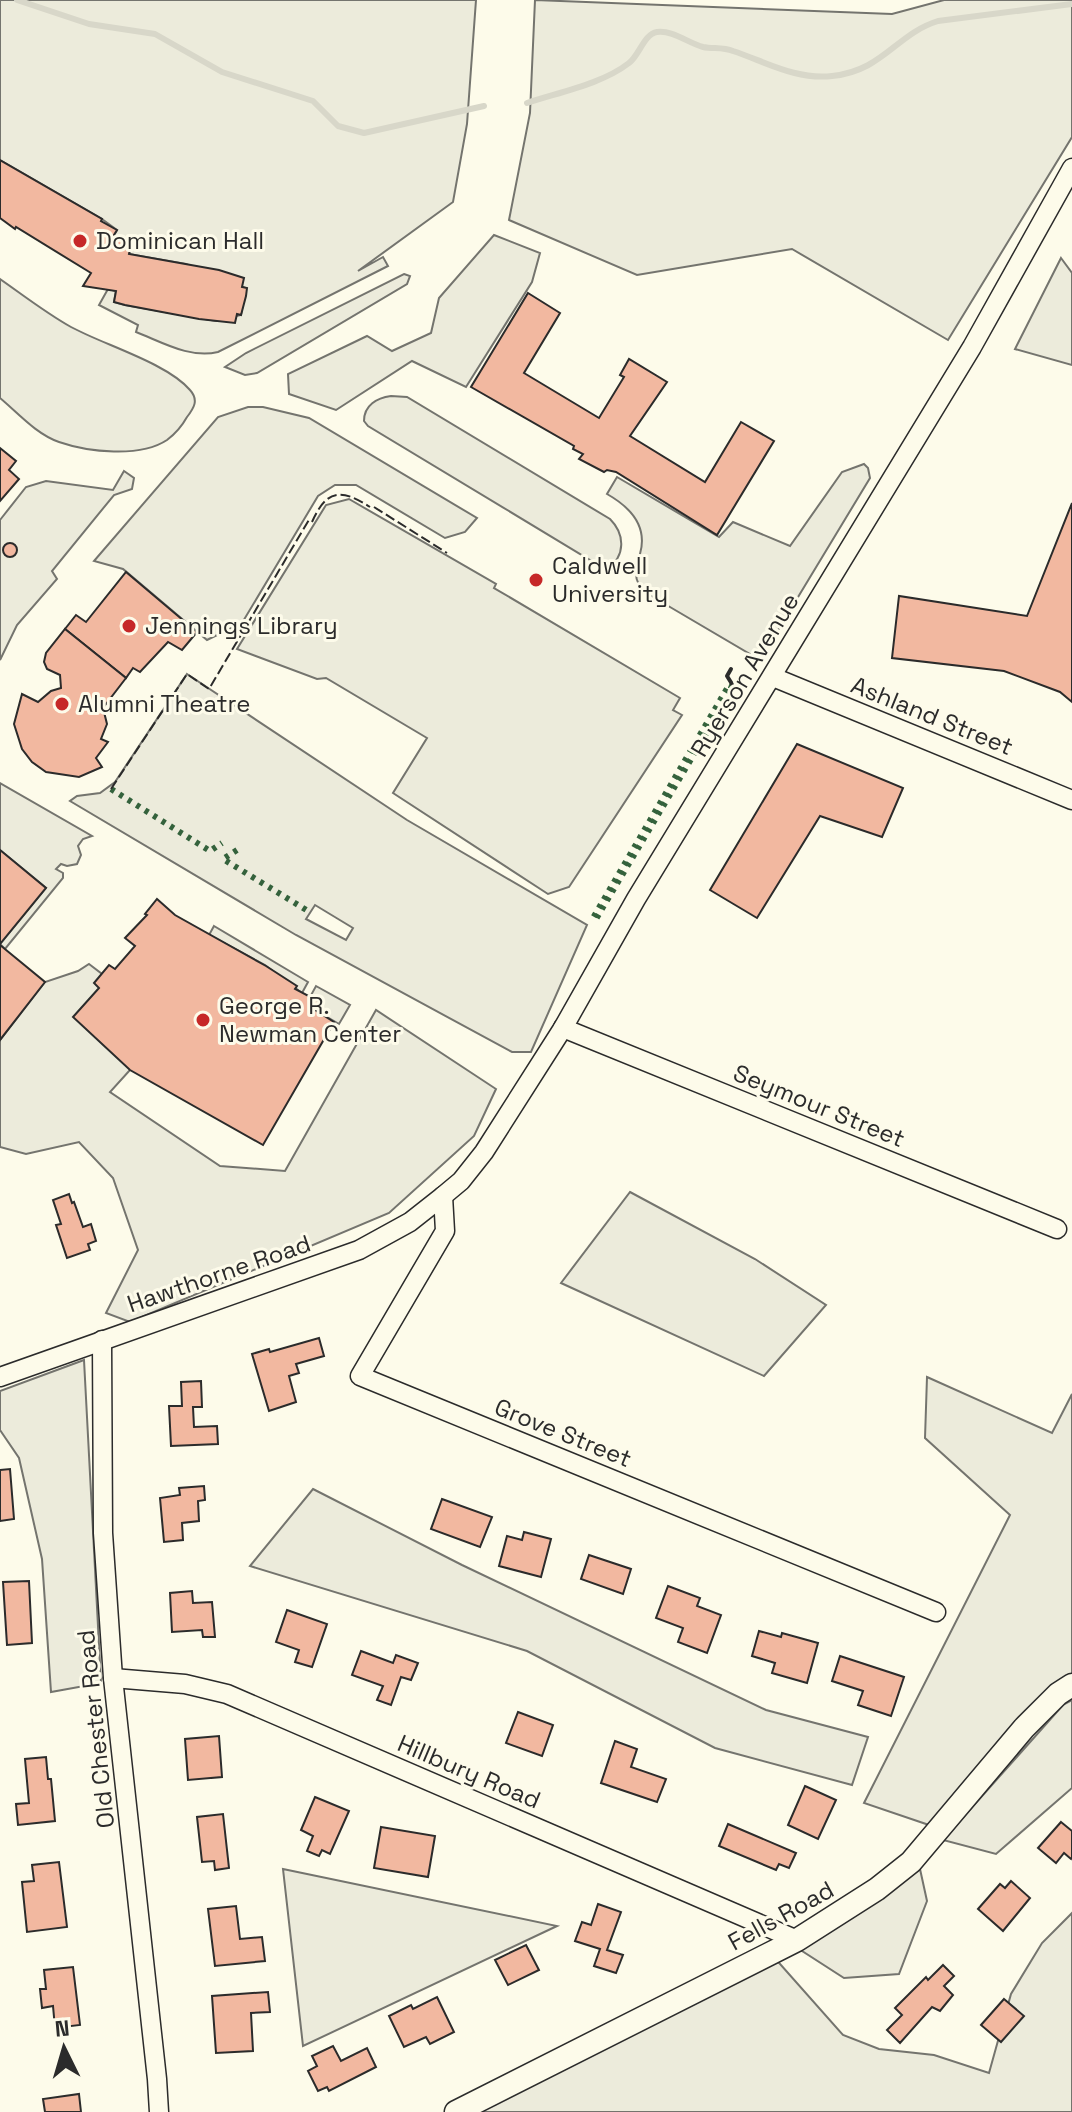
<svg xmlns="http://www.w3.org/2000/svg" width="1072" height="2112" viewBox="0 0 1072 2112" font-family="'Space Grotesk',sans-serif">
<rect width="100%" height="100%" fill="#fdfbea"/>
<g fill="#ecebdb" stroke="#74746e" stroke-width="2" fill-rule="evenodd">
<path d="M0 0H476L467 124 453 202 358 271 383 257 388 266 218 352C190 359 162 342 136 332L138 325 99 305 108 289 116 291 114 302 125 305 216 321 241 315 246 288 186 264 129 254 131 245 114 235 117 230 102 219 0 160Z"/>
<polygon points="535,0 892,14 944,0 1072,0 1072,137 948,340 792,249 637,275 509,220 530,113"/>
<polygon points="494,235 540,253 532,282 466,387 412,361 336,410 289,394 288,374 367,336 392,351 431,333 439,298"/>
<polygon points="1061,258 1072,273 1072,365 1015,349"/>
<polygon points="404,274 410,276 407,284 257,373 245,375 225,367 246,353"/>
<path d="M0 279C23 295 46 313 71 327 104 345 167 363 190 390 199 400 194 408 187 417 182 426 175 434 167 440 140 458 88 452 59 442 36 434 18 413 0 398Z"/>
<path d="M391 396 407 397 610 519C625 534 626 556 607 569L600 566 368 426 364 421C364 405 377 398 391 396Z"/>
<polygon points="248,407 263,407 309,418 477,518 465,532 445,538 356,485 335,485 318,496 242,623 207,640 123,569 94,561 218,417"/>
<path d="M864 464 868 468 870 478 763 655 750 654 653 597C648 594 642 590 639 585 633 574 637 564 640 554 648 526 630 507 607 494L617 477 719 537 733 522 790 546 842 472Z"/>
<polygon points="124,471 134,478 132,489 114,495 52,571 57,579 17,625 0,660 0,520 26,487 46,481 113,490"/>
<polygon points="349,499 496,584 494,588 680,698 673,710 682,715 569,887 548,894 393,793 427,738 326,678 317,679 237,649 326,505"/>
<path d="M187 674 407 820 587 925 531 1052H512L296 935 70 801 77 796 100 793 115 782ZM315 905 353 928 346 940 306 919Z"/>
<polygon points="0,783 92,836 83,839 78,846 81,855 77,864 67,866 61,864 56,869 63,873 63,878 5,949 0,944 46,888 0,850"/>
<polygon points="214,926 308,982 302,993 265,965 209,935"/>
<polygon points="89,964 102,974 99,988 130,1070 110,1092 220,1166 285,1171 376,1010 496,1089 474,1136 389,1213 130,1322 106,1313 138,1250 113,1178 79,1142 26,1154 0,1147 0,1040 45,982 78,971"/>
<polygon points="316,986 350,1005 339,1024 315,1010 319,1002 310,997"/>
<polygon points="630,1192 755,1259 826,1305 764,1376 561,1283"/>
<polygon points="84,1360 101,1683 51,1692 42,1559 19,1458 0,1430 0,1391"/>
<polygon points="927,1377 1052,1433 1072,1394 1072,1675 932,1826 864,1803 1010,1515 925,1438"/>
<polygon points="313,1489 462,1565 766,1710 868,1737 852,1785 715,1748 527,1651 250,1566"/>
<polygon points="1072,1700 1072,1788 996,1854 943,1840 1063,1705"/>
<polygon points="283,1869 557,1926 303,2046"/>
<polygon points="920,1869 927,1901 899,1974 844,1978 799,1949"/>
<polygon points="1072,1913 1072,2112 466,2112 773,1956 843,2035 879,2049 934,2055 989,2073 1011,1994 1042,1943"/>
</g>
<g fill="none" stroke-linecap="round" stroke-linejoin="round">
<g stroke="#d8d7c9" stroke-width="6">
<polyline points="17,0 89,24 155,34 222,72 313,101 338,126 364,133 484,106"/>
<path d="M527 103C560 92 602 84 629 63 639 56 644 34 657 32 673 30 688 43 703 47 713 49 723 47 733 51 766 62 796 80 832 76 883 71 896 34 938 21L1072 4"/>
</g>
</g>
<g fill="#f2b8a0" stroke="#2b2b2b" stroke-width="2">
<polygon points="0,160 102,219 101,221 117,230 114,235 131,245 129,254 219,270 244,278 242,287 247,288 246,296 241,315 237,314 235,323 199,319 125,305 114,302 116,291 83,286 91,273 16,227 15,229 0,218"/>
<polygon points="528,293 560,313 524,373 599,418 624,377 620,375 629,359 667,382 630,436 705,482 741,422 774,441 717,535 616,472 607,470 604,472 579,459 583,454 573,449 574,446 471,387"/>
<polygon points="0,448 16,461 9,470 19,479 0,501"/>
<polygon points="1072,503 1072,702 1060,692 1004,671 892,658 899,596 1027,616"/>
<circle cx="10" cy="550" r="7"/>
<polygon points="126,572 197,632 182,650 168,642 140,672 133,668 126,678 65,629 76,615 86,622"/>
<polygon points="65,629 126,678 103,708 107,724 101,739 108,742 96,758 102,767 79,777 46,772 32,762 22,749 14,724 22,694 38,702 51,691 61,688 60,675 47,669 44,662 46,653"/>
<polygon points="797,744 903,788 882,837 820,816 757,918 710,890"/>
<polygon points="0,850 46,888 0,944"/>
<polygon points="157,899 175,915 266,966 297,986 295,989 320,1002 315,1010 334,1022 263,1145 130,1070 73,1017 99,988 94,983 109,965 115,969 135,946 125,938 147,915 145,914"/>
<polygon points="0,945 45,982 0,1040"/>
<polygon points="69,1194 72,1203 74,1202 83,1227 91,1224 96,1241 88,1244 90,1250 67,1258 56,1225 61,1224 53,1200"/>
<polygon points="319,1338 324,1356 296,1364 299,1373 289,1376 296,1402 269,1411 252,1354 269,1349 270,1352"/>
<polygon points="201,1381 202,1407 193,1407 194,1427 217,1426 218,1444 171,1446 169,1406 182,1406 181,1382"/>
<polygon points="10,1469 14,1519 0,1521 0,1470"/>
<polygon points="204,1486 205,1500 198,1501 199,1521 182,1523 183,1540 164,1542 160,1498 180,1495 179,1488"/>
<polygon points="442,1499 492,1517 480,1547 431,1529"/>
<polygon points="524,1532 551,1539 541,1577 499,1566 507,1536 522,1540"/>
<polygon points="589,1555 631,1569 623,1594 581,1579"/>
<polygon points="29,1581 32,1643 7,1645 3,1582"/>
<polygon points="668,1586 700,1598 697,1606 721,1615 707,1653 678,1642 683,1628 656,1618"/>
<polygon points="192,1591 193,1603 212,1602 215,1637 203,1637 202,1630 172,1632 170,1593"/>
<polygon points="287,1610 327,1624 312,1667 295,1662 299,1650 276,1642"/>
<polygon points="759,1631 781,1637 782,1633 818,1643 807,1683 772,1673 775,1663 752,1656"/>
<polygon points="361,1651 393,1663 396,1655 418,1663 411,1680 401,1677 391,1705 377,1700 383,1686 352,1675"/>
<polygon points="840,1656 904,1677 891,1716 858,1705 863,1691 832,1681"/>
<polygon points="518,1712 553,1725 542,1756 506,1743"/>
<polygon points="219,1736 222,1777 188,1780 185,1739"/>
<polygon points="615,1741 637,1749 631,1767 666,1779 657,1802 601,1783"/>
<polygon points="46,1757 48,1779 51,1779 55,1821 18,1825 16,1804 29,1803 25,1759"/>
<polygon points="805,1786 836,1800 818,1839 788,1825"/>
<polygon points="315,1797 349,1811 330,1854 322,1850 319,1856 307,1851 313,1836 301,1830"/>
<polygon points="223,1814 229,1868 215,1870 214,1861 202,1862 197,1817"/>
<polygon points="1061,1822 1072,1831 1072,1857 1071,1859 1064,1853 1056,1863 1038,1848"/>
<polygon points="728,1824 796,1853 789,1868 779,1864 776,1870 719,1846"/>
<polygon points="381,1827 435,1836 428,1877 374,1868"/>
<polygon points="59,1862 67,1927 27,1932 22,1882 34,1881 32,1865"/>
<polygon points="1011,1881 1030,1898 1003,1931 978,1909 1000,1884 1005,1888"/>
<polygon points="598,1904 621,1912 607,1950 623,1955 616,1973 594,1966 600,1949 575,1941 582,1922 591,1925"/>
<polygon points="236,1906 240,1939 262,1937 265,1961 215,1966 208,1909"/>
<polygon points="526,1945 539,1970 508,1985 495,1960"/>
<polygon points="943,1965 954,1976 944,1986 953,1995 940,2011 932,2007 900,2043 887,2030 902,2015 895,2008 926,1977 928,1980"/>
<polygon points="73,1967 80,2025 55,2028 53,2006 42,2008 40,1989 46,1989 44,1970"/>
<polygon points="268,1992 270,2012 251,2013 253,2051 216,2053 212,1996"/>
<polygon points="437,1997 454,2032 430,2044 426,2037 404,2047 389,2016 411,2005 413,2009"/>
<polygon points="1004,1999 1024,2016 1001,2042 981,2025"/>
<polygon points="333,2046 341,2061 367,2048 376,2067 329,2091 327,2087 318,2091 308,2071 317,2066 312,2056"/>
<polygon points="79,2094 81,2112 45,2112 43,2099"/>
</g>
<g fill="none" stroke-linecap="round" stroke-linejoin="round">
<g stroke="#2b2b2b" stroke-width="21">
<g id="minor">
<polyline points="773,677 1072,800"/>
<polyline points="563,1028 1057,1229"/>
<polyline points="443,1196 445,1231 360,1376 936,1612"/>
<polyline points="102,1340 103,1533 113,1678 157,2079 159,2112"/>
<polyline points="0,1377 359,1250 410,1222 443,1196 461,1181 484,1152 563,1028 636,899 972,347 1072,168"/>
<polyline points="113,1678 185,1684 227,1694 797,1940"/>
</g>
</g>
<g stroke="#2b2b2b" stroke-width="25">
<polyline id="tertiary" points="456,2112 797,1940 877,1889 911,1862 1024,1728 1058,1694 1072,1685"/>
</g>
<use href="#minor" stroke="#fdfbea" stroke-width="18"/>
<use href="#tertiary" stroke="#fdfbea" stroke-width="22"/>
<g stroke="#34623c" stroke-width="6" stroke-dasharray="4 6" stroke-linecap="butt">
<polygon points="729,685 734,687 596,919 593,918"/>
<polyline points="111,789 210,851 222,843"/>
<polyline points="237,850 223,859 308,911"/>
</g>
<g stroke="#2b2b2b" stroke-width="2" stroke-dasharray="10 4" stroke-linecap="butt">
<polyline points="374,507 447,553"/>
<path d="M312 522C327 488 342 489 370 507"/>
<polyline points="111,789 187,674 209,689 310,518"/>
</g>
<polyline stroke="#2b2b2b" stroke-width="4" points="731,669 727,676 732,684"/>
</g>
<g fill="#c62828" stroke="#fdfbea" stroke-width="3">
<circle cx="80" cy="241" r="8"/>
<circle cx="536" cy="580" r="8"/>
<circle cx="129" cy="626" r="8"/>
<circle cx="62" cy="704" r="8"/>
<circle cx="203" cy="1020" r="8"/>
</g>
<g text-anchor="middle" stroke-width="6" stroke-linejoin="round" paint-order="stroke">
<g font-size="24" fill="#2b2b2b" stroke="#fdfbea" text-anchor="start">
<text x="96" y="249">Dominican Hall</text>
<text x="552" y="574">Caldwell<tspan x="552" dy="28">University</tspan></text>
<text x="145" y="634">Jennings Library</text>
<text x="78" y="712">Alumni Theatre</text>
<text x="219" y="1014">George R.<tspan x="219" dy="28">Newman Center</tspan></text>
</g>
<g font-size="24" fill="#2b2b2b" stroke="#fdfbea">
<text transform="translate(745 675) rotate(-59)" y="8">Ryerson Avenue</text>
<text transform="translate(932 716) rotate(22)" y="8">Ashland Street</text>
<text transform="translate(819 1106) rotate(22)" y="8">Seymour Street</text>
<text transform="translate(219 1274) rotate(-19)" y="8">Hawthorne Road</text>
<text transform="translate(563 1433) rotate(22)" y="8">Grove Street</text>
<text transform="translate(96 1729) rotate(-96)" y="8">Old Chester Road</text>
<text transform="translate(469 1772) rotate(23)" y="8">Hillbury Road</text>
<text transform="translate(781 1916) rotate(-29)" y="8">Fells Road</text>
</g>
</g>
<g transform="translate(64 2048) rotate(355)" stroke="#fdfbea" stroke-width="6" paint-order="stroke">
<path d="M0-6L14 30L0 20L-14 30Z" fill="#2b2b2b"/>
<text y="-12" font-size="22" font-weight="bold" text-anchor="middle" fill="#2b2b2b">N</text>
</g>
</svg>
